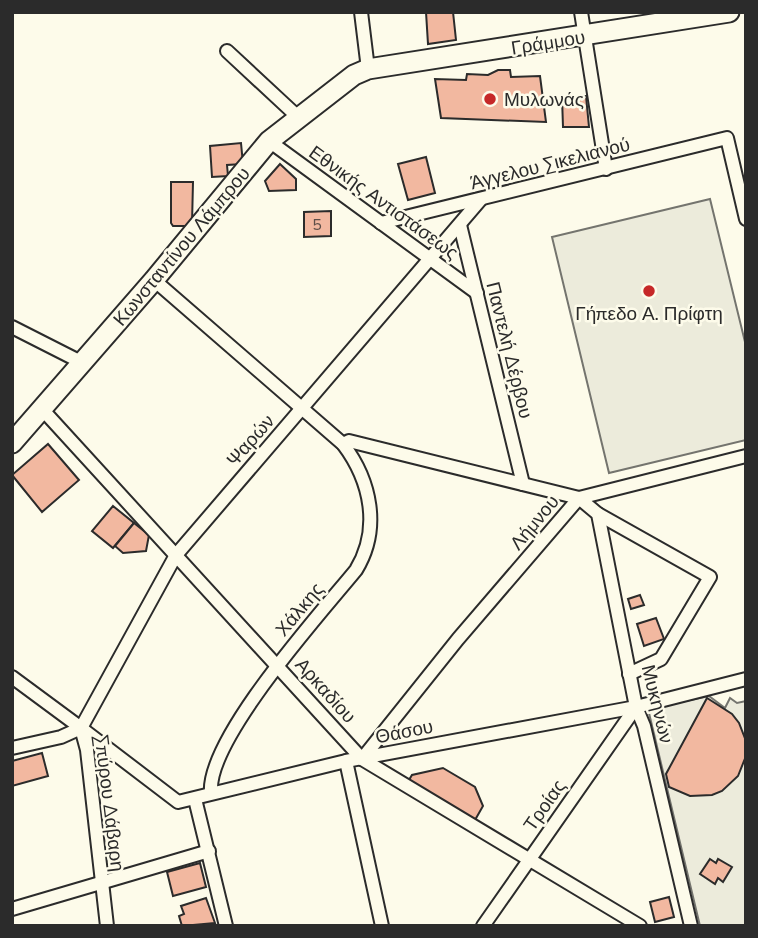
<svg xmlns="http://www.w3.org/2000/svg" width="758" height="938" viewBox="0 0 758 938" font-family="'Nunito Sans',sans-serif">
<rect width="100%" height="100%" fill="#fdfbea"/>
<g fill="#ecebdb" stroke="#74746e" stroke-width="2">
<polygon points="710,199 746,346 746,440 609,473 552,237"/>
<polygon points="709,696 725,708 730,698 737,703 746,701 746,926 700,926 648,709"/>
</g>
<g fill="#f2b8a0" stroke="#2b2b2b" stroke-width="2">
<polygon points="426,12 453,12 456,40 428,44"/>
<polygon points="498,70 510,70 511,77 540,76 546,122 441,118 435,79 466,80 467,74 488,75"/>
<polygon points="586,96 589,127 563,127 562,97"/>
<polygon points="241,143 243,164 227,165 228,176 212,177 210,146"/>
<polygon points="426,157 435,193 408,200 398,164"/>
<polygon points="280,164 296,179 296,190 269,191 265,181"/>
<polygon points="171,182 193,182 192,224 189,226 173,226 171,223"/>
<polygon points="331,211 331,236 304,237 304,212"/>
<polygon points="48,444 79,480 42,512 12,475"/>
<polygon points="113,506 134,523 113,548 92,531"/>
<polygon points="134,523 149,535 146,551 123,553 115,546"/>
<polygon points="640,595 644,605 631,609 628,599"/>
<polygon points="656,618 664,639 644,646 637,624"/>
<polygon points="707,698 732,714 739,723 746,741 746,756 738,776 722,791 712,795 690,796 669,787 666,774"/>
<polygon points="42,753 48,776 12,786 12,761"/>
<polygon points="443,768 475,787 483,806 475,820 409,780 412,775"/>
<polygon points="710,859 716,863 718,859 732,867 723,882 718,878 715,884 700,874"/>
<polygon points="200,863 206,887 173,896 167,872"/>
<polygon points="669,897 674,917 655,922 650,902"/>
<polygon points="206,898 215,923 182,926 179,916 184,914 181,906"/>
</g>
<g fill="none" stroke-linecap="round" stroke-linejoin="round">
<g stroke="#2b2b2b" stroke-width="16">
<g id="street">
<polyline points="361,12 368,69"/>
<polyline points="581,12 606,169"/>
<polyline points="227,51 298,117"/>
<polyline points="269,141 477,293"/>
<polyline points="381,223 727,138 746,219"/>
<polyline points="460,225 523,484"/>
<path d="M154 280 343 444C371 481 381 529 356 570 320 614 206 740 211 793"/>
<polyline points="12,327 81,362"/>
<polyline points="42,409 362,759 640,926"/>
<polyline points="343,444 349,441 579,498 598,514 636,707 644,726 691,926"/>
<polyline points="579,498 746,456"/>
<polyline points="598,514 710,577 661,659 629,674"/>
<polyline points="12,677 81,728 87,750 107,926"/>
<polyline points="81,728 176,555 481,199"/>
<polyline points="12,748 61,737 81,728 178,802 346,761 636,707 746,679"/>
<polyline points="362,759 458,639 579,498"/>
<polyline points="346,761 382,926"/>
<polyline points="195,799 226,926"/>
<polyline points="12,909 209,851"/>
<polyline points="483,926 636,707"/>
</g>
</g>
<g stroke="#2b2b2b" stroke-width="23">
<polyline id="secondary" points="12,443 154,280 269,141 354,75 368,69 729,12"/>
</g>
<use href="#street" stroke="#fdfbea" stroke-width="12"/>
<use href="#secondary" stroke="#fdfbea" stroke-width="19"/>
</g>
<g fill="#c62828" stroke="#fdfbea" stroke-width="2.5">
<circle cx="490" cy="99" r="7"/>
<circle cx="649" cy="291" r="7"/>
</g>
<g text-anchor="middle" stroke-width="5" stroke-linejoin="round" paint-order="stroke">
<g font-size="16" fill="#5d4e48">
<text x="317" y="230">5</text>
</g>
<g font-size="19" fill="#2b2b2b" stroke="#fdfbea">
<text transform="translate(548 42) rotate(-9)" y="7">Γράμμου</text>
<text transform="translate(550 163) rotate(-14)" y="7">Άγγελου Σικελιανού</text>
<text transform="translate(384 202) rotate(36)" y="7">Εθνικής Αντιστάσεως</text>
<text transform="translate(181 246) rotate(-50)" y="7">Κωνσταντίνου Λάμπρου</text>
<text transform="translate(510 350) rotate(76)" y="7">Παντελή Δέρβου</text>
<text transform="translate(250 440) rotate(-49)" y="7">Ψαρών</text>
<text transform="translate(534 522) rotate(-50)" y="7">Λήμνου</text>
<text transform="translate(299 609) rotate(-50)" y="7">Χάλκης</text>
<text transform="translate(326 690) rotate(48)" y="7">Αρκαδίου</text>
<text transform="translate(658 704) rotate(76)" y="7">Μυκηνών</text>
<text transform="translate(404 731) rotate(-11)" y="7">Θάσου</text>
<text transform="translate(110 803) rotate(83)" y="7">Σπύρου Δάβαρη</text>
<text transform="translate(544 805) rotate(-55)" y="7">Τροίας</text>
</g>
<g font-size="19" fill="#2b2b2b" stroke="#fdfbea" text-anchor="start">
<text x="504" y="106">Μυλωνάς</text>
<text x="649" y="320" text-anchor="middle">Γήπεδο Α. Πρίφτη</text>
</g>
</g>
<rect width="758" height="938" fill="none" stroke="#2b2b2b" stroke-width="28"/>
</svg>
